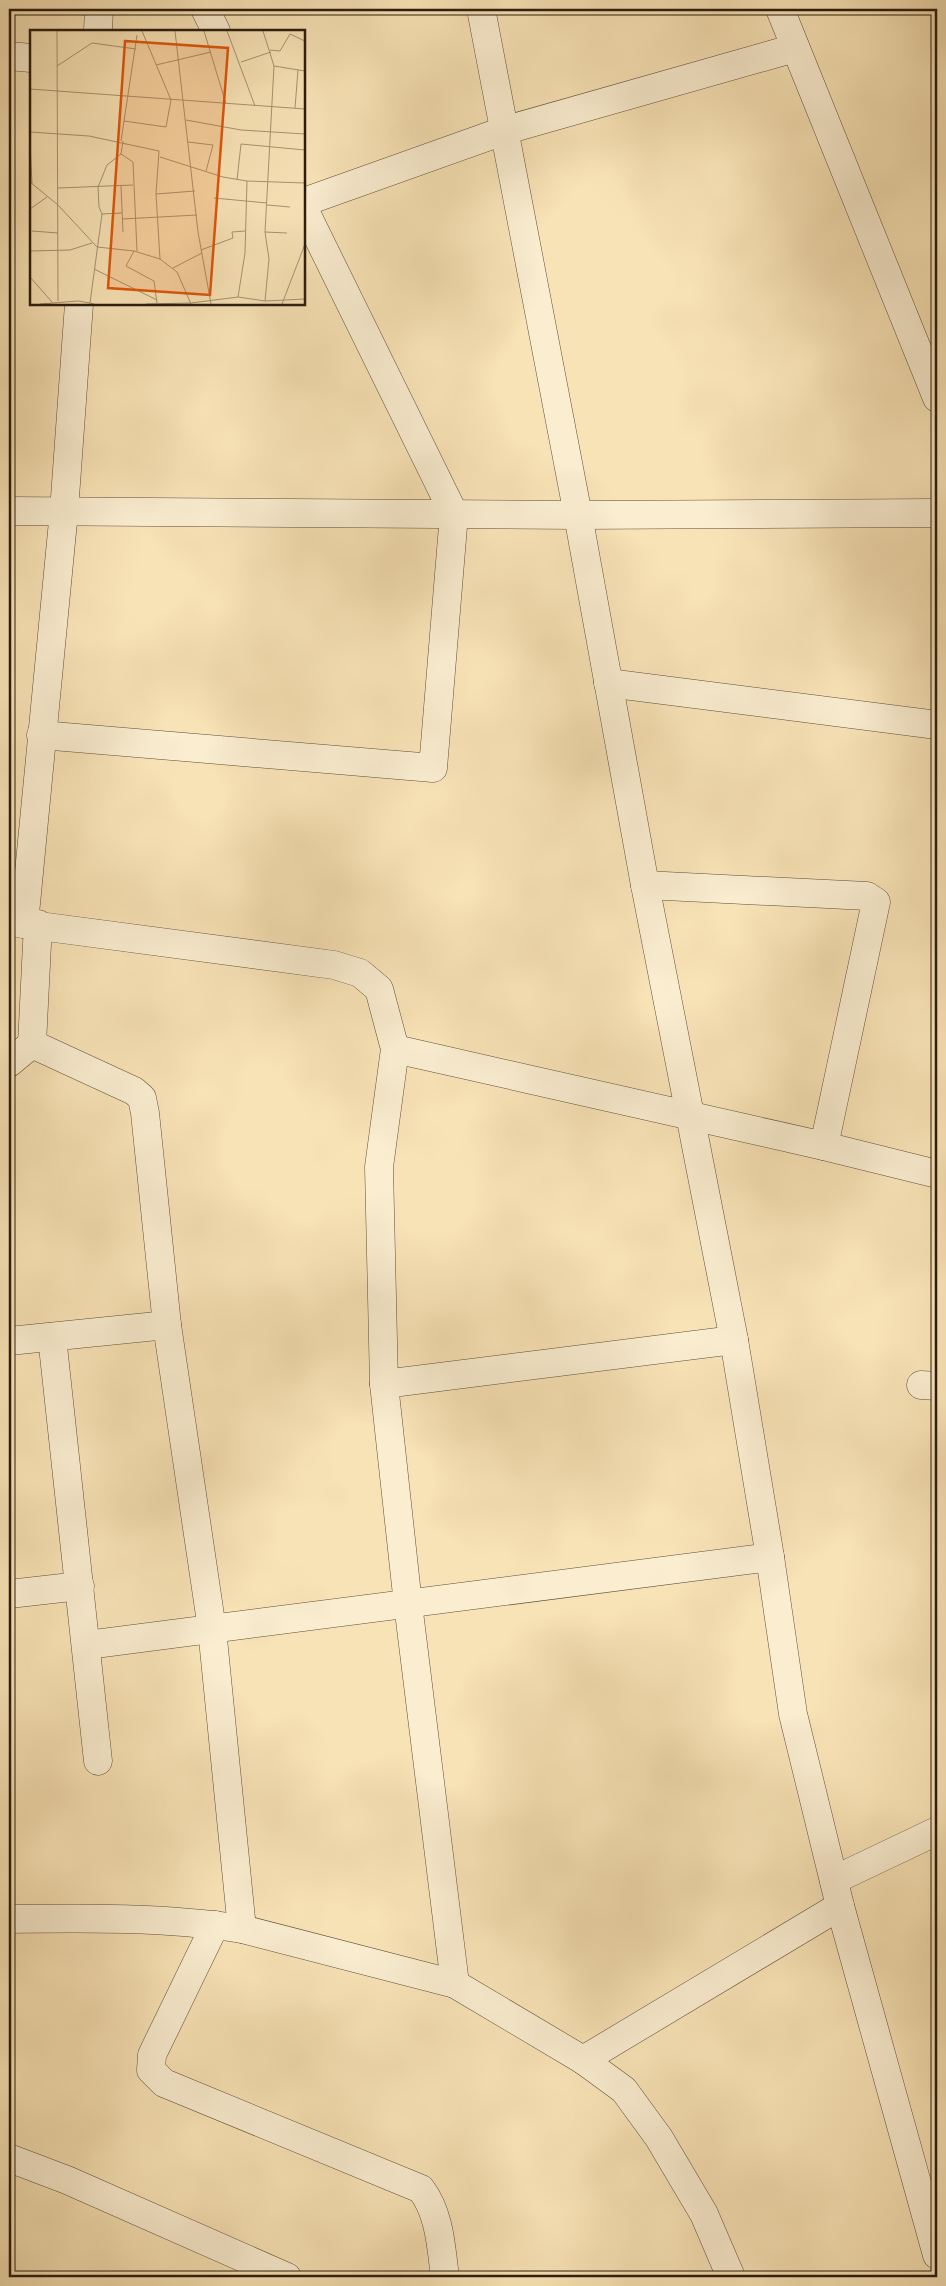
<svg xmlns="http://www.w3.org/2000/svg" width="946" height="2286" viewBox="0 0 946 2286" font-family="'IM FELL Great Primer',serif">
<rect width="100%" height="100%" fill="#f8e3b6"/>
<filter id="stains"><feTurbulence type="fractalNoise" baseFrequency=".004" numOctaves="4"/><feColorMatrix values="0 0 0 0 .2 0 0 0 0 .09 0 0 0 0 .02 0 0 0 .5 -.17"/></filter>
<radialGradient id="worn" r=".72"><stop offset=".6" stop-color="#630" stop-opacity="0"/><stop offset="1" stop-color="#630" stop-opacity=".3"/></radialGradient>
<g fill="none" stroke-linecap="round" stroke-linejoin="round">
<g stroke="#5e4e39" stroke-width="29">
<g id="minor">
<polyline points="205,9 216,31"/>
<polyline points="780,9 937,398"/>
<polyline points="98,31 99,9"/>
<polyline points="9,56 31,58"/>
<polyline points="304,202 506,130 795,48"/>
<polyline points="9,511 578,515 937,513"/>
<polyline points="608,683 937,725"/>
<polyline points="41,735 433,768 454,514 304,209"/>
<polyline points="645,885 867,896 876,902 824,1146"/>
<polyline points="9,922 334,965 360,973 379,989 395,1049 379,1167 384,1384 408,1604 455,1984 583,2060 624,2090 659,2138 704,2214 731,2277"/>
<polyline points="24,924 64,511 79,304"/>
<polyline points="38,924 32,1044 134,1091 142,1098 145,1113 167,1325 212,1629 242,1929"/>
<polyline points="395,1049 824,1146 937,1174"/>
<polyline points="9,1063 32,1044"/>
<polyline points="52,1337 98,1761"/>
<polyline points="9,1341 167,1325"/>
<polyline points="384,1384 734,1340"/>
<polyline points="921,1385 937,1386"/>
<polyline points="9,1594 80,1586"/>
<polyline points="87,1645 770,1557"/>
<polyline points="834,1880 937,1831"/>
<path d="M9 1919C87 1918 165 1917 242 1929L455 1984"/>
<path d="M215 1925 152 2055 151 2070 164 2083 421 2189C440 2214 441 2247 445 2277"/>
<polyline points="583,2060 840,1906"/>
<polyline points="9,2158 67,2180 287,2277"/>
</g>
</g>
<g stroke="#5e4e39" stroke-width="29">
<polyline id="tertiary" points="481,9 578,515 645,885 734,1340 770,1557 793,1714 840,1906 937,2255"/>
</g>
<use href="#minor" stroke="#faedd0" stroke-width="28"/>
<use href="#tertiary" stroke="#faedd0" stroke-width="28"/>
</g>
<g transform="translate(30 30)">
<rect width="275" height="275" fill="#f8e3b6"/>
<path fill="none" stroke="#a69373" stroke-width="1" d="M27 1 28 271M145 1 168 202 181 274M174 1 196 74M197 1 225 76M233 1 244 36 235 202 239 229 235 271M240 20 250 21 260 4 275 11M211 32 241 22M126 35 181 22M27 36 62 13 106 19M244 36 275 41M0 59 275 79M265 78 268 40M156 90 211 100 275 104M94 91 136 97 141 70 112 1M0 102 59 106 129 121 126 164 130 229 147 242 161 274M91 111 107 5M93 111 91 124 103 132 107 221M158 112 183 115 176 141M0 114 2 154M130 127 193 147 217 151 215 223 208 267M207 150 211 114 275 120M217 151 275 153M0 152 28 175 67 217 104 221 130 229M91 156 93 202M28 158 103 155M126 164 165 161M184 168 237 173M237 175 260 177M0 179 17 167M72 184 69 177 68 157 77 135 91 124M92 189 167 185M2 201 28 203M235 202 257 203M171 220 203 208 202 202 215 201M0 221 40 220 62 213M104 221 96 236 124 251 127 273M143 238 172 223M64 239 127 270M0 247 22 272M10 274 48 271 60 273M64 274 60 273 72 184 92 183M116 274 161 273 208 267 235 271 275 269M252 274 275 214"/>
<path fill="#df560c" fill-opacity="0.15" stroke="#df560c" stroke-width="2.5" d="M95 11 198 18 180 265 78 258Z"/>
<rect width="275" height="275" fill="none" stroke="#2b1c0f" stroke-width="2.5"/>
</g>
<rect width="946" height="2286" fill="none" stroke="#f8e3b6" stroke-width="30"/>
<rect x="10" y="10" width="926" height="2266" fill="none" stroke="#2b1c0f" stroke-width="2.5"/>
<rect x="15" y="15" width="916" height="2256" fill="none" stroke="#2b1c0f"/>
<rect width="100%" height="100%" filter="url(#stains)"/>
<rect width="100%" height="100%" fill="url(#worn)"/>
</svg>
